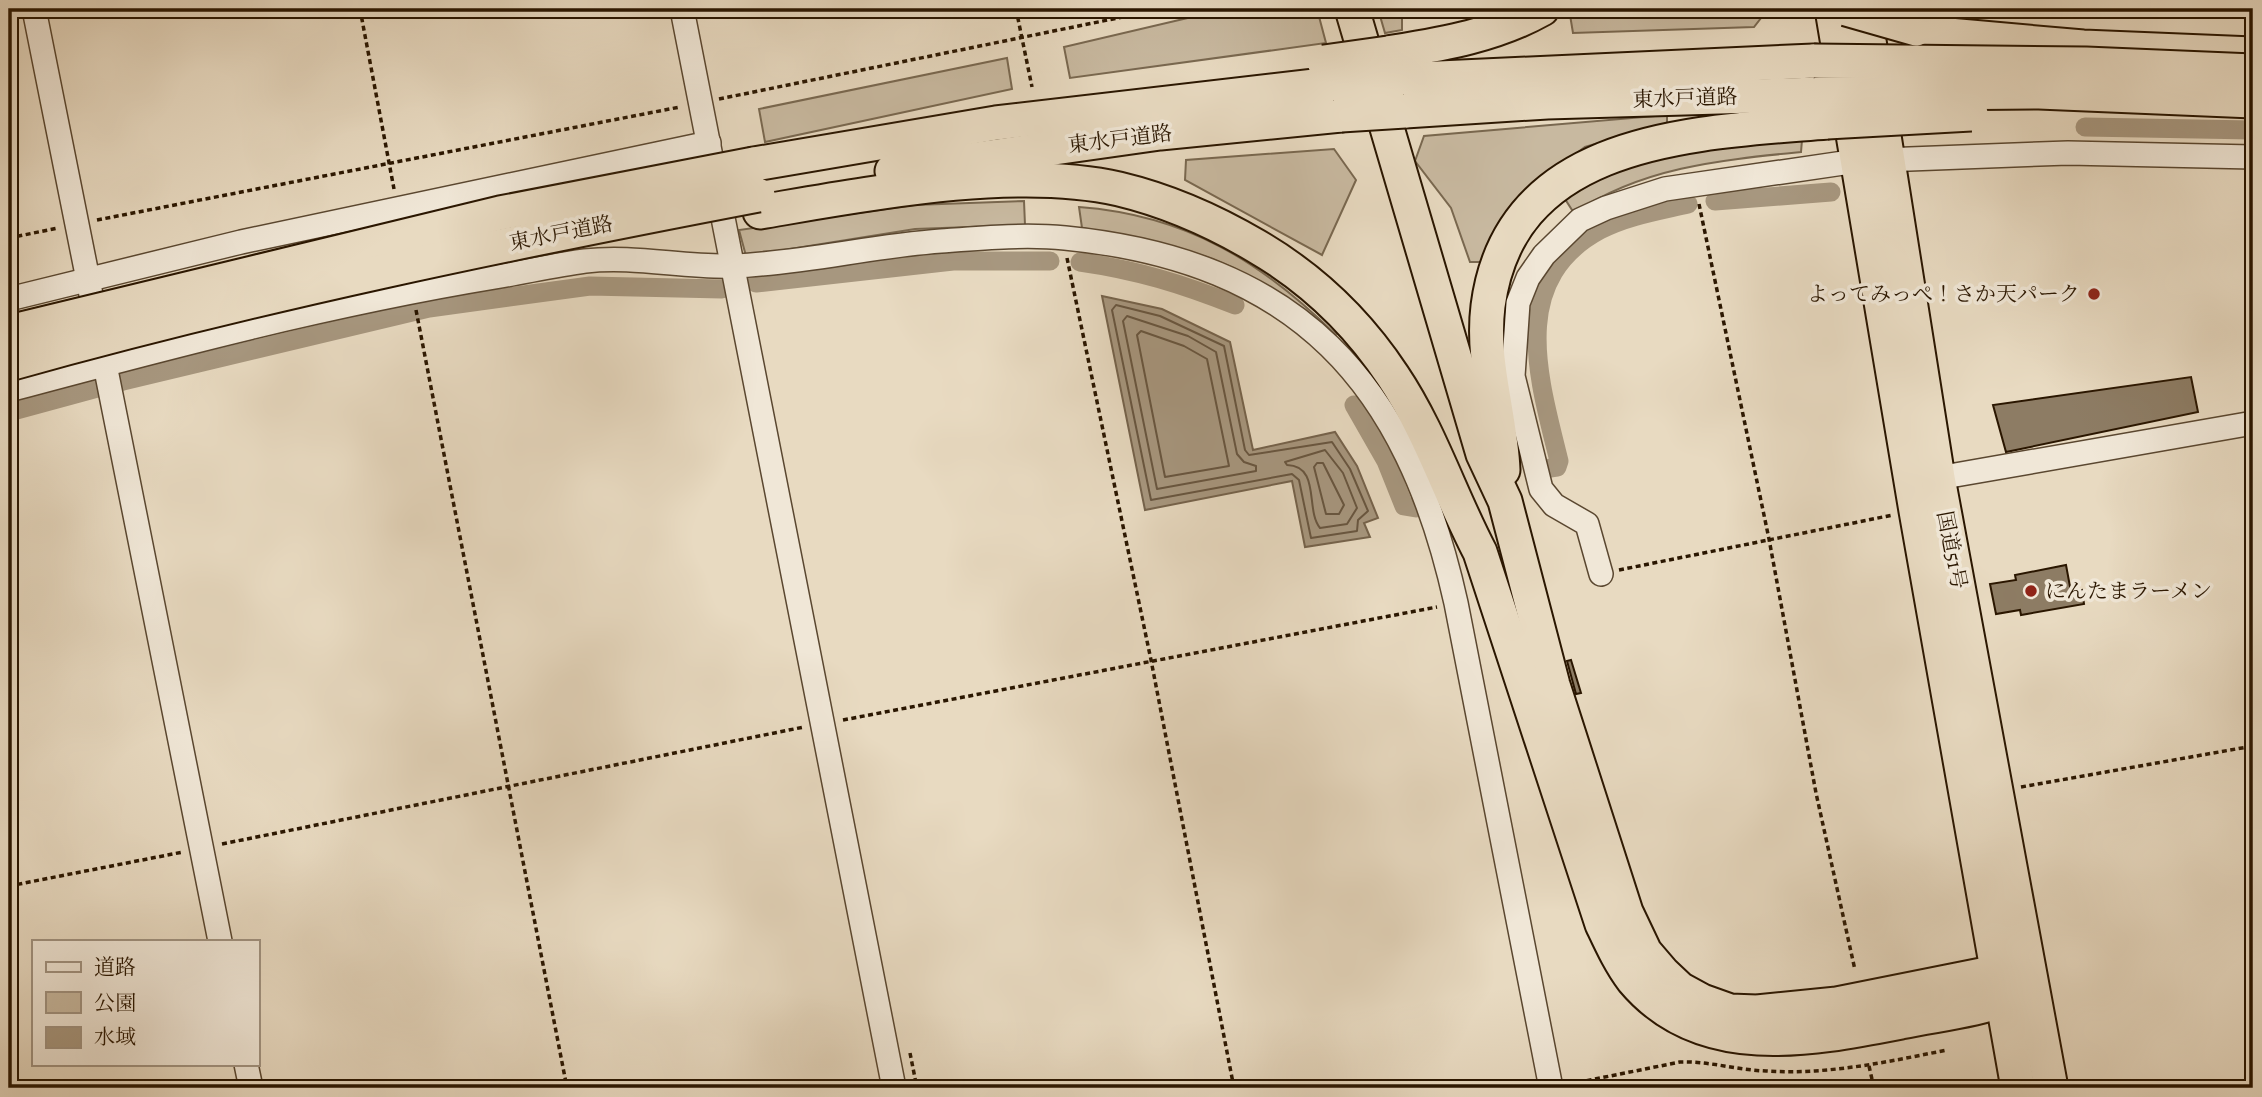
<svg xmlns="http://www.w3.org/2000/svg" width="2262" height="1097" viewBox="0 0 2262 1097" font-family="Alegreya,'Noto Serif JP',serif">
<rect width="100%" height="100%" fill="#e8dac1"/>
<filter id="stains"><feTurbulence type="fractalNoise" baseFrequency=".00286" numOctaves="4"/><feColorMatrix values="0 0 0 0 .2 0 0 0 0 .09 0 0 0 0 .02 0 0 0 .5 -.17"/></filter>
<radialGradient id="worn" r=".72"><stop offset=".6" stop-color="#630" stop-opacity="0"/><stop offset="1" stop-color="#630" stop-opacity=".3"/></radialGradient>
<g fill="#c8b9a0" stroke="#796850" stroke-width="2">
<polygon points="1226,9 1317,9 1326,43 1070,78 1064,47"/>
<polygon points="1378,9 1402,9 1402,30 1385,33"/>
<polygon points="1575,9 1768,9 1754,27 1573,33 1570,15"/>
<polygon points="1007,58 1012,89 765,142 759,109"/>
<polygon points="1667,115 1667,123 1585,147 1534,185 1481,262 1470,262 1451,208 1415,161 1424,136"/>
<path d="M1802 140 1801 152C1721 160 1643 167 1574 213L1565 199C1633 151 1722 149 1802 140Z"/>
<polygon points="1334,149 1356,180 1322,255 1185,180 1186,160"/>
<polygon points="1024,201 1025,225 915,229 746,256 739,230 914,205"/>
<path d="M1079 207C1186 215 1261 261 1336 335L1333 338C1299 311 1262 279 1222 263 1176 244 1130 237 1082 228Z"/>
</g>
<polygon fill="#a7977f" stroke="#75634c" stroke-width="2" points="1102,296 1162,309 1230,342 1253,450 1335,432 1357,466 1378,518 1364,523 1370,537 1305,547 1292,481 1145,510"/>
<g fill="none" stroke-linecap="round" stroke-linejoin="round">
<g stroke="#685640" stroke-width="2">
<polygon points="1116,305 1160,316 1224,346 1245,450 1249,455 1332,442 1350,469 1368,511 1358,520 1357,531 1311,538 1299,480 1292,474 1151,500 1112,310"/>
<polygon points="1127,316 1188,336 1216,352 1237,454 1244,462 1256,466 1256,471 1157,489 1123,321"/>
<polygon points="1141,331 1184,346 1207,359 1229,466 1165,477 1137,335"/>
<path d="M1325 450 1343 473 1357 508 1347 524 1320 528C1305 510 1321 466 1287 465L1285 462Z"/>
<polygon points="1317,463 1323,463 1344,505 1339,514 1326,514 1314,467"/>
</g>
<g stroke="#a7977f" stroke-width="19">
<polyline points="2085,127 2253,130"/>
<polyline points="1715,201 1831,192"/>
<path d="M1080 262C1137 270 1182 284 1235 305"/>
<polyline points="756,283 953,261 1050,261"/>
<polyline points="1354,405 1386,461 1404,506 1416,508"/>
<polyline points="9,412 123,381 429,308 590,286 722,289"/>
<path d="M1550 468 1557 467 1559 461C1539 379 1507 280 1600 230 1627 216 1658 211 1688 204"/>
</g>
</g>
<g fill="#8d7c64" stroke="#2a1600" stroke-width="2">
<polygon points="2191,377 2198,412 2006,452 1993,405"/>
<polygon points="2066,565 2071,592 2082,590 2084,604 2021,615 2020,610 1996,614 1990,584 2016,580 2015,575"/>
<polygon points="1571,660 1581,693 1576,694 1567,661"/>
</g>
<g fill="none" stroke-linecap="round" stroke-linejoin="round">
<g stroke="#5a4730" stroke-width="26">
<g id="minor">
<polyline points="34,9 220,941"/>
<polyline points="682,9 894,1088"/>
<polyline points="9,299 241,242 709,143"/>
<path d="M9 390C169 347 331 304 495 277 525 272 555 265 585 261 635 255 684 268 734 266 803 263 872 246 941 241 981 238 1025 234 1065 238 1298 261 1407 382 1456 603L1551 1088"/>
<polyline points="1938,478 2253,423"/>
<polyline points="1601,574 1587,524 1554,505 1541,489 1513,376 1518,303 1528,278 1544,255 1580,220 1606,208 1665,189 1857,161 2068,153 2253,157"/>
<polyline points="246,1064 251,1088"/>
</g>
</g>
<g stroke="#2a1600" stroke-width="37">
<g id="highway">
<polyline points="1352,9 1483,454 1505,501 1553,685 1626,912 1645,952 1663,973 1680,989 1702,1001 1730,1011 1757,1012 1837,1004 1997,972 2029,979"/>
<polyline points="1832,9 1916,511 2018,1088"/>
<polyline points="1864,9 1938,478 2051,1088"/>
<polyline points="1916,29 1937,34 2083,47 2253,54"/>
<path d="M1388 53C1442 44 1494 36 1542 9"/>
<polyline points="1396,80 1814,61"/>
<polyline points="1405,111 1547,102 1819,94"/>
<polyline points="754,164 996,123 1332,84"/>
<polyline points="892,171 1160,133 1341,115"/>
<path d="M760 212C866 194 1015 165 1119 189 1169 201 1212 220 1256 246 1311 278 1358 323 1393 376 1430 431 1450 495 1480 552L1602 924C1611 943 1620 963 1633 980 1701 1061 1809 1040 1901 1022 1933 1015 1969 1012 2000 1001 2010 998 2020 986 2029 979"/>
<path d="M1503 470C1501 415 1481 362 1488 306 1510 136 1696 133 1827 122"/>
</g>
</g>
<g stroke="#2a1600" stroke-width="3.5" stroke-dasharray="5 3.5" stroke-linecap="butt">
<polyline points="360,9 394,189"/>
<polyline points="1016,9 1032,87"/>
<polyline points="719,99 1162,9"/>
<polyline points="1699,204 1769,539 1816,793 1855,970"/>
<polyline points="97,220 680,107"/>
<polyline points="9,238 58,228"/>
<polyline points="1067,258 1151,660 1234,1088"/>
<polyline points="416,310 567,1088"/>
<polyline points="1619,570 1893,515"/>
<polyline points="843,720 1437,607"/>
<polyline points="2021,787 2253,746"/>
<polyline points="222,844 804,727"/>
<polyline points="9,886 183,852"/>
<polyline points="910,1053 917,1088"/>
<polyline points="1869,1066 1874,1088"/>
<path d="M1570 1084 1680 1062C1709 1061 1737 1070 1766 1071 1827 1075 1887 1062 1947 1050"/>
</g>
<use href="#minor" stroke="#f0e7d7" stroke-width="23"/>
<use href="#highway" stroke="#e8dac1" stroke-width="33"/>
<g stroke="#2a1600" stroke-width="37" stroke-linecap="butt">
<g id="highway-bridge">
<polyline points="1846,9 1916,29"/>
<polyline points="1814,61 2086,64 2253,71"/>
<polyline points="1324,62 1388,53"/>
<polyline points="1332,84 1396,80"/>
<polyline points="1819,94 2039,92 2253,101"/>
<polyline points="1341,115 1405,111"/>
<polyline points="1827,122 1971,114"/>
<polyline points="9,332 500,213 754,164"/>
<path d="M9 364C255 295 506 243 758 195"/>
</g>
</g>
<use href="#highway-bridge" stroke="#e8dac1" stroke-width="33"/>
</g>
<g fill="#8f2418" stroke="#f0e7d7" stroke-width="2.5">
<circle cx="2094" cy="294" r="7"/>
<circle cx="2031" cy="591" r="7"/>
</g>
<g text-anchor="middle" stroke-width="7" stroke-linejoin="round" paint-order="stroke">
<g font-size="21" fill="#2a1600" stroke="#f0e7d7">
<text transform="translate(1685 98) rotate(-2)" y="7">東水戸道路</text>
<text transform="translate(1120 139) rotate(-7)" y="7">東水戸道路</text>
<text transform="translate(561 233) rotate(-11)" y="7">東水戸道路</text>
<text transform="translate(1952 550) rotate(79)" y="7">国道51号</text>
</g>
<g font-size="21" fill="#2a1600" stroke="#f0e7d7" text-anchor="end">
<text x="2080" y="301">よってみっぺ！さか天パーク</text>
<text x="2045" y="598" text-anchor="start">にんたまラーメン</text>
</g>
</g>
<rect width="2262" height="1097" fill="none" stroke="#e8dac1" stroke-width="35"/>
<rect x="10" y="10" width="2241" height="1076" fill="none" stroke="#2a1600" stroke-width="3.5"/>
<rect x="18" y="18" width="2227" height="1062" fill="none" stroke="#2a1600" stroke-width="2"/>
<rect x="32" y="940" width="228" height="126" fill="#f0e7d7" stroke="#a19381" stroke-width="2"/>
<rect x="46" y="962" width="35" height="10" fill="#f0e7d7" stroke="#a19381" stroke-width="2"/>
<text x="94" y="974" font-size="21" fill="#2a1600">道路</text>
<rect x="46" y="992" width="35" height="21" fill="#c8b9a0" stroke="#a19381" stroke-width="2"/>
<text x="94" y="1010" font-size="21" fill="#2a1600">公園</text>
<rect x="46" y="1027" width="35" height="21" fill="#a7977f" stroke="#a19381" stroke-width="2"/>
<text x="94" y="1044" font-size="21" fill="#2a1600">水域</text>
<rect width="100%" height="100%" filter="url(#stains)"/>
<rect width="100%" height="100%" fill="url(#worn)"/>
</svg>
